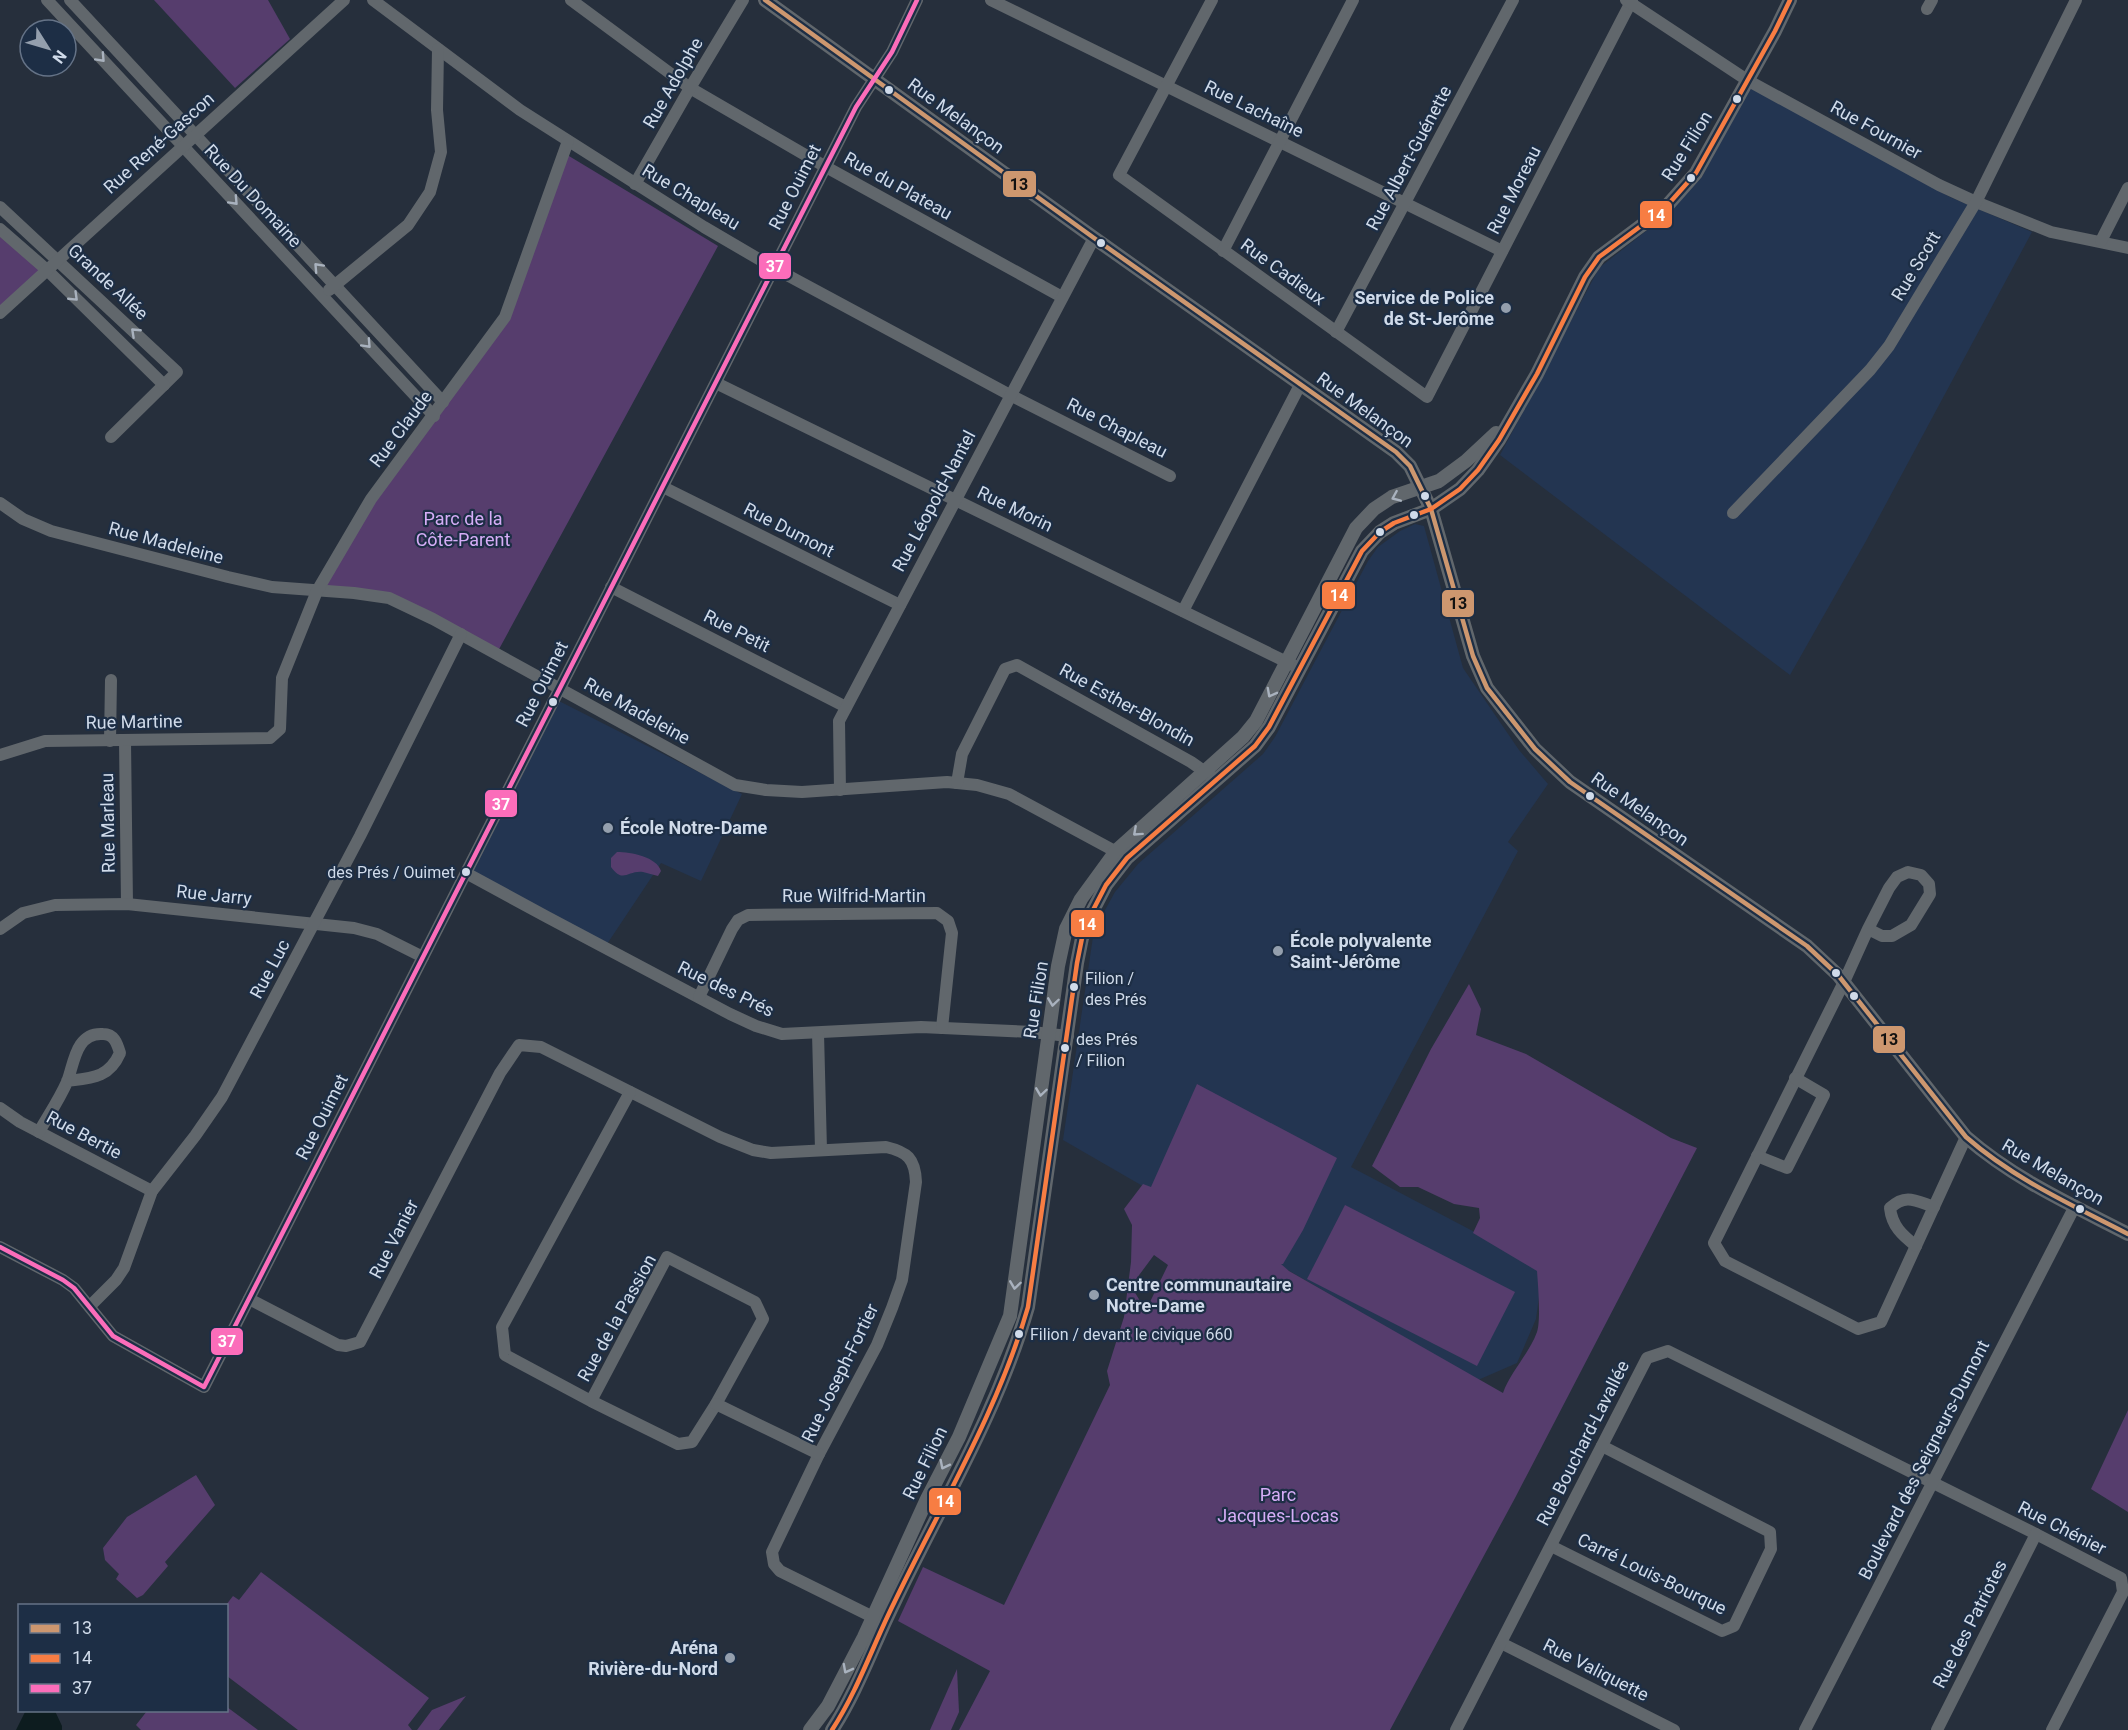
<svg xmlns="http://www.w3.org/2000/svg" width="2128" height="1730" viewBox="0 0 2128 1730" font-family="Roboto,sans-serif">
<rect width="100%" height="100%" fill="#262f3c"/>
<g fill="#233551">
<polygon points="1750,87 1950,197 2032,232 1866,541 1790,675 1500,455 1599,268 1655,224 1702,177"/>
<polygon points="1415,524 1424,526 1463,668 1519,750 1548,784 1508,842 1518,851 1351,1167 1543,1268 1536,1319 1517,1363 1478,1380 1063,1140 1094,930 1115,892 1138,864 1263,754 1275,737 1368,561 1378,547 1400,531"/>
<polygon points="557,700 742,794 701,881 661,863 607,944 468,868"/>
</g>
<g fill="#563d6d" fill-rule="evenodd">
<polygon points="154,0 268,0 290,39 235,88"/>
<polygon points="564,153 718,246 498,651 390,594 318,591 426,422 510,305"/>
<polygon points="0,234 41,270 0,307"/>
<path d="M617 852C631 852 657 857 661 871L658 876C653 875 648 873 643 872 628 870 623 884 611 867V858Z"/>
<path d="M1469 984 1481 1009 1476 1035 1526 1054 1671 1138 1697 1148 1515 1498 1390 1730H959L990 1671 898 1621 923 1567 1004 1605 1110 1385 1107 1371 1124 1317 1131 1262 1132 1225 1124 1209 1143 1184 1151 1187 1197 1084 1337 1158 1303 1230 1283 1264H1281L1289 1271 1503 1393C1511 1371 1529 1354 1537 1332 1541 1320 1538 1284 1537 1271L1473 1233 1480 1218 1479 1208 1454 1204 1418 1187H1400L1372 1166 1431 1049ZM1154 1255 1168 1265 1148 1306 1140 1301 1131 1286Z"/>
<polygon points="1345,1205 1515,1292 1477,1366 1307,1279"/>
<polygon points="2128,1410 2128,1512 2091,1489"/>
<polygon points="196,1475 215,1505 165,1562 168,1566 143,1595 137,1598 116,1579 119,1574 105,1560 103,1548 127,1517"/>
<polygon points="261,1572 429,1698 408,1725 412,1730 298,1730 227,1676 226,1605 233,1596 239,1600"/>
<polygon points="957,1669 959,1712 951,1730 930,1730"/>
<polygon points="466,1696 439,1730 417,1730 432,1710"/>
<polygon points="227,1707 258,1730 141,1730 136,1725 147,1711 226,1710"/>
</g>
<polygon fill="#0d1c1f" points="26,1710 55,1711 62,1726 62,1730 16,1730"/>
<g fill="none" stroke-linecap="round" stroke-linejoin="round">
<g stroke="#61676c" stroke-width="12">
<polyline points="47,0 434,416"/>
<polyline points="70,0 443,402"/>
<polyline points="373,0 520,110 704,227 774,268 1010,395 1170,476"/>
<polyline points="571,0 690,88 826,167 1062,297"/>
<polyline points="991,0 1502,251"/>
<polyline points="1212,0 1119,175 1427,397 1632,0"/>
<polyline points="1626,0 1747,80 1939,185 1976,202 2051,232 2128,248"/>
<polyline points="1927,9 1932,0"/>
<polyline points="635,184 690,88 743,0"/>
<polyline points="0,207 177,372 111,437"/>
<polyline points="0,229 47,270 164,385"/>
<polyline points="2101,241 2128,188"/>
<polyline points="1223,251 1353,0"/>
<polyline points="329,290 408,225 430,192 441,152 437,110 438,49"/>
<polyline points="0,313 344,0"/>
<polyline points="1336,332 1513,0"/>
<polyline points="716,383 1299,668"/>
<polyline points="663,487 900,605"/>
<polyline points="0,503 23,519 51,531 228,577 272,587 354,593 389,598 433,619 735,785 766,790 802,792 947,782 977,785 1009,794 1124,856"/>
<polyline points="1733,513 1870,370 1889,346 1976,202 2076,0"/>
<polyline points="611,587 846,707"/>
<polyline points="1183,611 1300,385"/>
<polyline points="110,741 111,680"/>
<polyline points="125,741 127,904"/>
<polyline points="0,755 45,741 270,738 280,729 282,678 317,591 371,499 505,317 568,141"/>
<polyline points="957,783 962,754 1005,669 1017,665 1191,762 1211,776"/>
<polyline points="840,790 839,721 1094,238"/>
<polyline points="466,873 547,917 730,1014 756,1026 782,1034 921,1027 1032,1032 1068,1036"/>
<polyline points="0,929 23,913 55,905 127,904 354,928 377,934 423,957"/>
<polyline points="1868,929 1882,936 1892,936 1911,925 1930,894 1929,884 1921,875 1908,872 1897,877 1889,888 1868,929 1844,982 1714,1243 1725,1261 1858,1329 1881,1322 1966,1137"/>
<polyline points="699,997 732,929 738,920 748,915 937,913 948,921 952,933 942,1028"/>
<polyline points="818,1033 821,1150"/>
<polyline points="0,1108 20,1122 152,1191"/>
<path d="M39 1132C48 1116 59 1100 67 1082 74 1065 75 1032 103 1034 114 1034 117 1043 120 1053 109 1078 92 1078 67 1081"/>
<polyline points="1757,1156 1787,1168 1824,1095 1795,1078"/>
<path d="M1916 1246C1902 1235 1892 1226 1890 1208 1906 1193 1916 1201 1934 1207"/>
<polyline points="0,1247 63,1280 74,1288 113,1336 204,1387 856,107 892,52 917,0"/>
<path d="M249 1299 338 1345 346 1346 360 1342 500 1073 519 1045 541 1047 720 1137 753 1150 771 1153 886 1147C907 1152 915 1158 916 1182L902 1280 892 1308 877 1345 819 1454 772 1552 774 1564 780 1571 881 1621"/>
<polyline points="90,1306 116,1280 124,1268 152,1191 195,1136 222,1097 360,836 461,634"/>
<polyline points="591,1401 667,1257 755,1302 763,1319 716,1404 692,1442 678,1444 591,1401 505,1355 502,1327 630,1092"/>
<polyline points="716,1404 819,1454"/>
<polyline points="1551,1546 1722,1631 1734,1626 1771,1549 1770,1532 1602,1446"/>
<polyline points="1501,1643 1674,1730"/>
<polyline points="1456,1730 1647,1358 1668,1351 2036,1534 2121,1578 2123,1592 2052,1730"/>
<polyline points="1805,1730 2075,1206"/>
<polyline points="1937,1730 2036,1534"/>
</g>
<g stroke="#61676c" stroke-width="14">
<path d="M765 0 1094 238 1396 452 1410 466 1431 509 1473 656 1487 688 1535 749 1570 782 1807 946 1838 975 1966 1137C2014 1179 2072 1205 2128 1234"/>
<polyline points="810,1730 828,1706 864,1637 927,1499 959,1437 1010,1316 1058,966 1066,929 1081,899 1116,851 1243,737 1256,721 1356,528 1374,509 1392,497 1439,481 1466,461 1496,433"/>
<path d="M832 1730C858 1690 873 1645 894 1603 941 1505 998 1411 1028 1307L1077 963 1082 938 1091 914 1106 885 1127 858 1255 746 1269 727 1362 551 1380 532 1394 523 1431 509 1460 489 1478 470 1499 440 1537 374 1585 277 1599 257 1665 208 1696 173 1775 31 1790 0"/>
</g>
<g stroke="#1d2e45" stroke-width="9">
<path id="bus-1" d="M765 0 1094 238 1396 452 1410 466 1431 509 1473 656 1487 688 1535 749 1570 782 1807 946 1838 975 1966 1137C2014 1179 2072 1205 2128 1234"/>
</g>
<g stroke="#1d2e45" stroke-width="9">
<path id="bus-2" d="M832 1730C858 1690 873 1645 894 1603 941 1505 998 1411 1028 1307L1077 963 1082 938 1091 914 1106 885 1127 858 1255 746 1269 727 1362 551 1380 532 1394 523 1431 509 1460 489 1478 470 1499 440 1537 374 1585 277 1599 257 1665 208 1696 173 1775 31 1790 0"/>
</g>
<g stroke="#1d2e45" stroke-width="9">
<polyline id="bus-3" points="0,1247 63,1280 74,1288 113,1336 204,1387 856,107 892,52 917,0"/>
</g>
<use href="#bus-1" stroke="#cd976f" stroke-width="4.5"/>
<use href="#bus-2" stroke="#f77d43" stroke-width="4.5"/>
<use href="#bus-3" stroke="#fb6dba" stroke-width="4.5"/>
</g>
<defs><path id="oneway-chevron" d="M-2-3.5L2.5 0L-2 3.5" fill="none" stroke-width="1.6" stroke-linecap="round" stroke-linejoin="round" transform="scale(1.5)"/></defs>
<g stroke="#a9b2be">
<use href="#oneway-chevron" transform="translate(101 58) rotate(47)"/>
<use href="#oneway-chevron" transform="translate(234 201) rotate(47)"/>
<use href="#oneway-chevron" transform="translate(318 267) rotate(-133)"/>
<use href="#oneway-chevron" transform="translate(74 297) rotate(44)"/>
<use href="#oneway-chevron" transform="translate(135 332) rotate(-137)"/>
<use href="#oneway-chevron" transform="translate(367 344) rotate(47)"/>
<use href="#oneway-chevron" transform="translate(1396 497) rotate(157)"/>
<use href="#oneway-chevron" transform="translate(1271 693) rotate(118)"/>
<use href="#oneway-chevron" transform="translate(1137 832) rotate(138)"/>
<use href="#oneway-chevron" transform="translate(1053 1002) rotate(98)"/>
<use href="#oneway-chevron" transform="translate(1041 1092) rotate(98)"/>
<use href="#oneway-chevron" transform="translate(1015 1285) rotate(98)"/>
<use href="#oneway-chevron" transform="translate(944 1465) rotate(117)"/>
<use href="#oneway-chevron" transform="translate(847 1669) rotate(118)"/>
</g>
<g fill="#d0dbea" stroke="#1d2e45" stroke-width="2">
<circle cx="889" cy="90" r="5"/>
<circle cx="1737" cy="99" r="5"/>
<circle cx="1691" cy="178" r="5"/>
<circle cx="1101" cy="243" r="5"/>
<circle cx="1425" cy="496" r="5"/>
<circle cx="1414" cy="515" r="5"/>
<circle cx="1380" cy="532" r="5"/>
<circle cx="553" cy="702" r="5"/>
<circle cx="1590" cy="796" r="5"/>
<circle cx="466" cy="872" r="5"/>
<circle cx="1836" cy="973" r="5"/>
<circle cx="1074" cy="987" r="5"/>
<circle cx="1854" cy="996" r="5"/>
<circle cx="1065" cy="1048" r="5"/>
<circle cx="2080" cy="1209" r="5"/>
<circle cx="1019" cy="1334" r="5"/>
</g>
<g fill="#949fad" stroke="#1d2e45" stroke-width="2">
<circle cx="1506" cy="308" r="6"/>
<circle cx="608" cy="828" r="6"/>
<circle cx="1278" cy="951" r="6"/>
<circle cx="1094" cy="1295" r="6"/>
<circle cx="730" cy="1658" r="6"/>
</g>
<g text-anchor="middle" stroke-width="4.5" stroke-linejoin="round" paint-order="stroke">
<g font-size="16" fill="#d0dbea" stroke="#1d2e45" text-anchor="start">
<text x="455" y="878" text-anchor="end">des Prés / Ouimet</text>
<text x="1085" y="984">Filion /<tspan x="1085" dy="21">des Prés</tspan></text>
<text x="1076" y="1045">des Prés<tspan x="1076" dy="21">/ Filion</tspan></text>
<text x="1030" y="1340">Filion / devant le civique 660</text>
</g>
<g font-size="18" fill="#d0dbea" stroke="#1d2e45">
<text transform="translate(673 83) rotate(-60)" y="6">Rue Adolphe</text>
<text transform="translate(1254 109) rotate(26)" y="6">Rue Lachaîne</text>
<text transform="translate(956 116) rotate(36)" y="6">Rue Melançon</text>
<text transform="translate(1876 130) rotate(29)" y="6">Rue Fournier</text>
<text transform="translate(159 143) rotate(-42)" y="6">Rue René-Gascon</text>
<text transform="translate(1687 146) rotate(-58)" y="6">Rue Filion</text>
<text transform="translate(1409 158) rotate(-62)" y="6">Rue Albert-Guénette</text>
<text transform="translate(898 186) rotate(29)" y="6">Rue du Plateau</text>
<text transform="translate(795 187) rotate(-63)" y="6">Rue Ouimet</text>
<text transform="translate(1514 190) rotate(-63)" y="6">Rue Moreau</text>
<text transform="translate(253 196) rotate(47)" y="6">Rue Du Domaine</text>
<text transform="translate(691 197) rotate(31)" y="6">Rue Chapleau</text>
<text transform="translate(1916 266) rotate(-59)" y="6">Rue Scott</text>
<text transform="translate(1283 272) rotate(36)" y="6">Rue Cadieux</text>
<text transform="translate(108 282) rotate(43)" y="6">Grande Allée</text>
<text transform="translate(1365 410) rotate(36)" y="6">Rue Melançon</text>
<text transform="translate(1117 428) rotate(27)" y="6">Rue Chapleau</text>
<text transform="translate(401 429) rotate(-53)" y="6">Rue Claude</text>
<text transform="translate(934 501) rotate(-62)" y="6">Rue Léopold-Nantel</text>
<text transform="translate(1015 509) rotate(26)" y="6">Rue Morin</text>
<text transform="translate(789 530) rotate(27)" y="6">Rue Dumont</text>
<text transform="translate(166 543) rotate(15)" y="6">Rue Madeleine</text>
<text transform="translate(737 631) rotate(27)" y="6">Rue Petit</text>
<text transform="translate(542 684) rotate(-63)" y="6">Rue Ouimet</text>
<text transform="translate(1127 705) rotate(29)" y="6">Rue Esther-Blondin</text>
<text transform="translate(637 711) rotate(29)" y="6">Rue Madeleine</text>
<text transform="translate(134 722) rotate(-1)" y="6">Rue Martine</text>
<text transform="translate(1640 809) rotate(35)" y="6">Rue Melançon</text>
<text transform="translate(108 823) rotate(-91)" y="6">Rue Marleau</text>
<text transform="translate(214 895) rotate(6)" y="6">Rue Jarry</text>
<text x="854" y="902">Rue Wilfrid-Martin</text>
<text transform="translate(270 969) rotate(-62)" y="6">Rue Luc</text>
<text transform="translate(726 989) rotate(26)" y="6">Rue des Prés</text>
<text transform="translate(1036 1000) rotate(-81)" y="6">Rue Filion</text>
<text transform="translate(322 1117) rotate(-63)" y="6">Rue Ouimet</text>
<text transform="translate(84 1135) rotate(28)" y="6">Rue Bertie</text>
<text transform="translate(2053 1172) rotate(30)" y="6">Rue Melançon</text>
<text transform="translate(394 1239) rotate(-63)" y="6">Rue Vanier</text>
<text transform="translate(617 1318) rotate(-61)" y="6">Rue de la Passion</text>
<text transform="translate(840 1373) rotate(-64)" y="6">Rue Joseph-Fortier</text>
<text transform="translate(1583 1443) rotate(-63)" y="6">Rue Bouchard-Lavallée</text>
<text transform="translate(1924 1460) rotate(-63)" y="6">Boulevard des Seigneurs-Dumont</text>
<text transform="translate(925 1463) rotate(-64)" y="6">Rue Filion</text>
<text transform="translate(2062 1528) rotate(27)" y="6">Rue Chénier</text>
<text transform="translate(1652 1574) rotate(26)" y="6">Carré Louis-Bourque</text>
<text transform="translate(1970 1624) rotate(-63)" y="6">Rue des Patriotes</text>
<text transform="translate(1596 1670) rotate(27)" y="6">Rue Valiquette</text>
</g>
<g font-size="18" font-weight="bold" fill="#d0dbea" stroke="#1d2e45" text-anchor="start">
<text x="1494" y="304" text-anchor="end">Service de Police<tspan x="1494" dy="21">de St-Jerôme</tspan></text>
<text x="620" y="834">École Notre-Dame</text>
<text x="1290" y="947">École polyvalente<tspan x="1290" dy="21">Saint-Jérôme</tspan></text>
<text x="1106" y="1291">Centre communautaire<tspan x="1106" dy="21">Notre-Dame</tspan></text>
<text x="718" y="1654" text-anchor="end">Aréna<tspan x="718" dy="21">Rivière-du-Nord</tspan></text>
</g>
<g font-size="18" fill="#d6adf7" stroke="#1d2e45">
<text x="463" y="525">Parc de la<tspan x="463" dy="21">Côte-Parent</tspan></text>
<text x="1278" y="1501">Parc<tspan x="1278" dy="21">Jacques-Locas</tspan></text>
</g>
</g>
<g stroke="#1d2e45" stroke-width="2">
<rect x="1002" y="170" width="35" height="28" rx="6" fill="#cd976f"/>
<rect x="1639" y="200" width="34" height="29" rx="6" fill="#f77d43"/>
<rect x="758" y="252" width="34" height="28" rx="6" fill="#fb6dba"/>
<rect x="1321" y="581" width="35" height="29" rx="6" fill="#f77d43"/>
<rect x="1441" y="589" width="34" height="29" rx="6" fill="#cd976f"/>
<rect x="484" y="789" width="34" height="29" rx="6" fill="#fb6dba"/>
<rect x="1070" y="909" width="35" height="29" rx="6" fill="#f77d43"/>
<rect x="1872" y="1025" width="34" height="29" rx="6" fill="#cd976f"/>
<rect x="210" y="1327" width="34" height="29" rx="6" fill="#fb6dba"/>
<rect x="928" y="1487" width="34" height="29" rx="6" fill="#f77d43"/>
</g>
<g font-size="16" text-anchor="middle" font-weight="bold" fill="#fff">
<text x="1656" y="221">14</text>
<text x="775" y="272">37</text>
<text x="1339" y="601">14</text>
<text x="501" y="810">37</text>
<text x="1087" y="930">14</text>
<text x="227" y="1347">37</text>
<text x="945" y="1507">14</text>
</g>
<g font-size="16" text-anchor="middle" font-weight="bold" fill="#111">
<text x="1019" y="190">13</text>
<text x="1458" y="609">13</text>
<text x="1889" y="1045">13</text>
</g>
<rect x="18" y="1604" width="210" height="108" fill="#1d2e45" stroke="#657387" stroke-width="1.5"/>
<rect x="30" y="1624" width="30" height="9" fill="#cd976f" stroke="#657387" stroke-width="1.5"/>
<text x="72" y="1634" font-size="18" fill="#d0dbea">13</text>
<rect x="30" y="1654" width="30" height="9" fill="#f77d43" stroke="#657387" stroke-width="1.5"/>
<text x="72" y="1664" font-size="18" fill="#d0dbea">14</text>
<rect x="30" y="1684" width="30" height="9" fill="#fb6dba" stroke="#657387" stroke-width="1.5"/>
<text x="72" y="1694" font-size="18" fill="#d0dbea">37</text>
<g transform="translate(48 48) rotate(127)"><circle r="28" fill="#1d2e45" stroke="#657387" stroke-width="1.5"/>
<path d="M0-4.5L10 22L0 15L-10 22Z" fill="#949fad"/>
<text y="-9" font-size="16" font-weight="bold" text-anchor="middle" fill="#d0dbea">N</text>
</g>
</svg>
